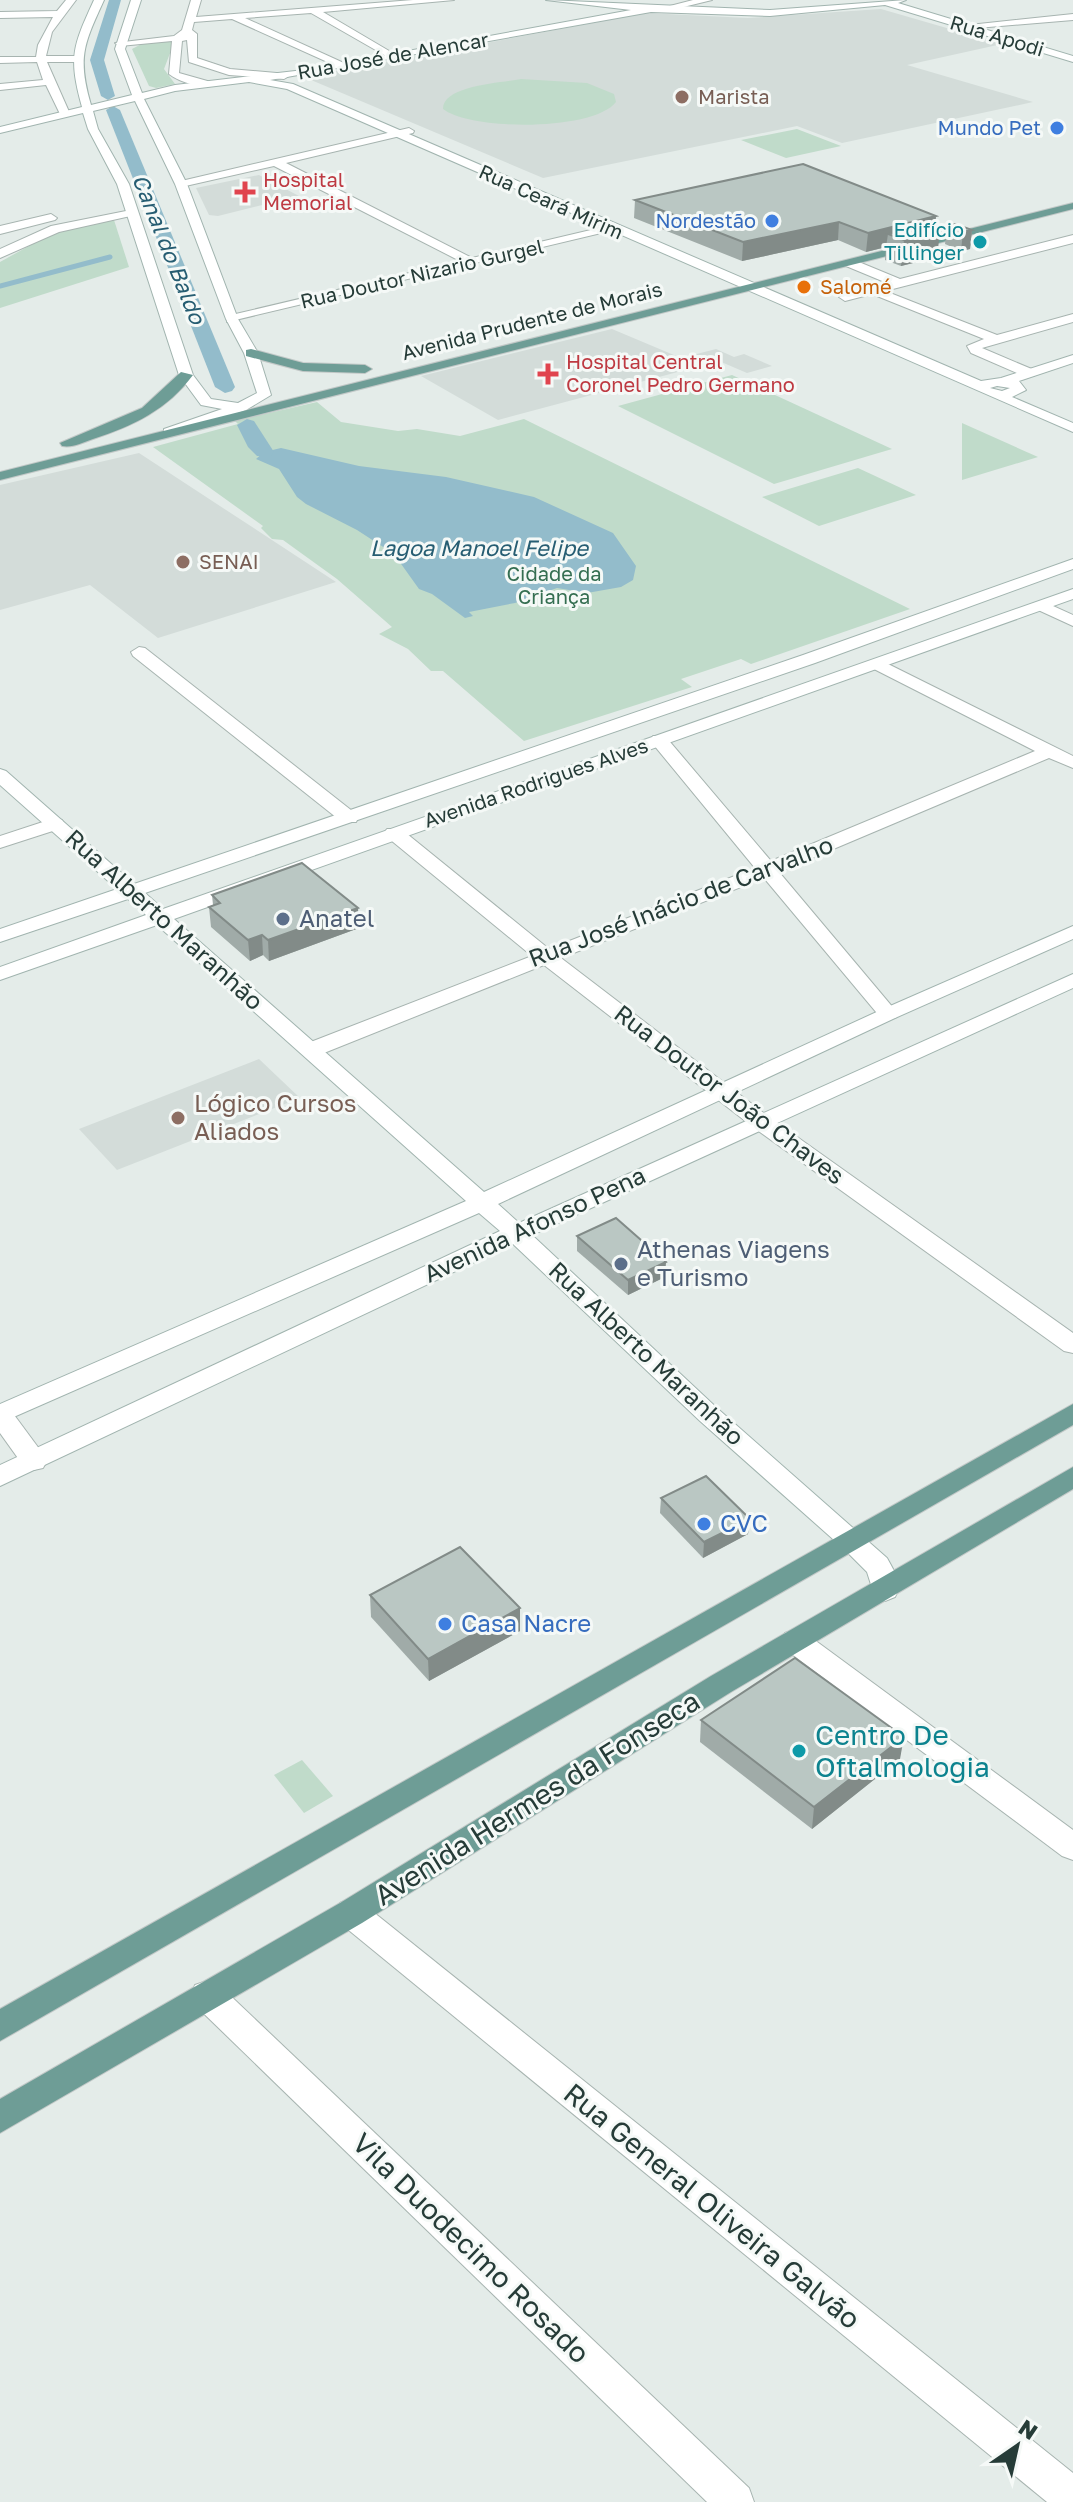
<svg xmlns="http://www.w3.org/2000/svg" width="1073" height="2502" viewBox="0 0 1073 2502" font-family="'Golos Text',sans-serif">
<rect width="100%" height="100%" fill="#e4ece9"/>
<g fill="#d3dcd9">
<polygon points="881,9 1002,44 907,65 1033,102 842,143 797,126 543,178 304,77 646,13 748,18"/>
<polygon points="259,175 299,196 218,216 209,215 196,188"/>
<polygon points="612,329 681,358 716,349 734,357 744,354 772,366 747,373 719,361 498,420 421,376"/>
<polygon points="139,453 336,582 158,638 90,585 0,610 0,485"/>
<polygon points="259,1059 300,1098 117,1170 79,1129"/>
</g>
<g fill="#c0dbca">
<polygon points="149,40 175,40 164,69 175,84 156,88 149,86 132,49"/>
<path d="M521 79 587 83 614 94 616 102C594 131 472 131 443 109 443 85 502 83 521 79Z"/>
<polygon points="797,129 841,146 786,158 741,140"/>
<polygon points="114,220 129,267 0,308 0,262 56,231"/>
<polygon points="732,375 892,449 774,484 618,406"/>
<polygon points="317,402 341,422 398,431 417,429 460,436 524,419 910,609 751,664 741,659 681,679 692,687 524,741 443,671 431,671 408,649 379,634 392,627 337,579 283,540 272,539 261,528 263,526 153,447 238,424 235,421"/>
<polygon points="962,423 1038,457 962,480"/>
<polygon points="858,468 916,495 819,526 762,497"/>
<polygon points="302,1760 333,1796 304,1813 274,1775"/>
</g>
<polygon fill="#93bccb" points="281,448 359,466 446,477 534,497 613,533 636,566 633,580 621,587 587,593 557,588 515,603 469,612 473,616 465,618 432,594 419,589 394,554 357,530 306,504 297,497 279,469 256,459 264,452"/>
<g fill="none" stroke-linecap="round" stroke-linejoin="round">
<polyline stroke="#93bccb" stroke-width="5" points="0,286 110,257"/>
<g fill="#93bccb" fill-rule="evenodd">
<polygon points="109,0 121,0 104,60 115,96 108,100 101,96 90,60"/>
<polygon points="113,106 120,110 235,387 232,391 225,393 215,387 106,110"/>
<polygon points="247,419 254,421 274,452 271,456 257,456 248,447 237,425"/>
</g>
<g stroke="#a7b4b0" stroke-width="2">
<g id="street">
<polygon points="66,0 76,0 52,32 46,56 77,56 82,59 77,62 47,62 70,114 65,117 60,114 46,85 0,90 0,84 43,80 37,62 0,63 0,57 36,57 38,45 53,17 0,18 0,12 57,11"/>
<path d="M191 0H201L196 17 413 0H454L323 12 396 55 393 60 311 13 245 18 346 64 343 69 232 19 194 22 192 30 197 34V58L230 69 288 74 289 76 284 79 229 75 189 62 187 40 182 41 179 73 218 84C204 90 181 83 169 74L172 41 120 46 115 43 174 36 182 30Z"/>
<polygon points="693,0 712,0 671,10 666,7"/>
<polygon points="1073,14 1073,20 965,29 960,26"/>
<polygon points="409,128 414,131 413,133 286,163 472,258 612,225 618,229 227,322 227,316 460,261 274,166 181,187 177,186 177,182"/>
<polygon points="131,210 135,211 135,215 59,232 0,258 0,249 51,226"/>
<polygon points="51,214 57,218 55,220 0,234 0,226"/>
<polygon points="1073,235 1073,243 885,291 997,335 1073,314 1073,322 982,348 1034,370 1034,376 1024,376 971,353 967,346 984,339 872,294 845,301 839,297 887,283 846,266 846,260 854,260 900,279"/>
<polygon points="1042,601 1073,615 1073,626 1036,609 1034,606"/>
<polygon points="139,647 145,648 356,814 358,818 356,822 342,822 133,656 131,652"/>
<polygon points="878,659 1073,756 1073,768 1049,758 779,872 895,1010 899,1014 895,1018 881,1018 764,878 561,958 769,1117 1073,1333 1073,1353 1064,1351 753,1127 544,965 319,1055 311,1056 300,1050 303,1045 532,956 387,837 384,833 387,829 401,829 549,949 755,868 653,744 650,740 653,736 665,736 771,861 1035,751 872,668 869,664"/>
<polygon points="55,818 62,820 64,824 62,828 0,848 0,836"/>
<polygon points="0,1405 9,1408 43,1454 47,1461 43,1468 34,1470 25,1468 0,1433"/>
<polygon points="795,1630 805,1633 1073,1830 1073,1860 1062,1856 785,1649 781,1641 785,1633"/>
<polygon points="351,1899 362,1903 1073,2473 1073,2502 1047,2502 340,1923 335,1913 340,1903"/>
<polygon points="207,1981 219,1985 749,2488 754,2502 707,2502 195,2005 191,1995 195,1985"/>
</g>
</g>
<g stroke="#a1b4af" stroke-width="2">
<g id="secondary">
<path d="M94 0H104C84 44 77 57 91 105L132 95 115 49 131 0H141L125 49 142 93 175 85 304 70 631 10 546 0 770 10 906 0 898 3 1073 56V62L885 5 770 16 651 12 270 80 293 84 981 381 1001 378 1073 355V363L1019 381 1026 390 1012 397 1073 423V432L287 89 249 82 175 91 144 99 187 184 238 319 258 353 271 395 246 410 174 435H164V429L222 409 201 405 179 375 117 184 88 129 83 113 0 133V127L82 107C68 57 73 46 94 0ZM135 101 175 184 226 319 244 353 257 393 238 403 211 399 193 375 129 184 98 129 93 111ZM997 386 1010 388 1002 391 990 388Z"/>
<path d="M1073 559V569L815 663 145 893 163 909 1073 589V599L174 919 484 1192 881 1010 1073 926V939L895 1018 498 1204 519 1223 1073 974V988L532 1235 718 1409 887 1558C894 1571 903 1583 895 1597L885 1601 875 1597 867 1572 843 1548 700 1421 513 1244 0 1486V1465L500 1231 479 1213 0 1423V1404L466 1201 157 925 0 980V967L146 915 128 899 0 942V929L117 889 0 785V769L6 771 134 884 803 655Z"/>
</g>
</g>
<g stroke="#c2c8c7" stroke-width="2">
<g id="primary">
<polygon points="1073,203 1073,209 0,480 0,472"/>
<polygon points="251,349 303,363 365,365 372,369 365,373 303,371 246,356 246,350"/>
<path d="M181 372 193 375C167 410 133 426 93 439 82 443 72 448 62 446L60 443 142 408Z"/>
<polygon points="1073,1404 1073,1425 0,2041 0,2009"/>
<polygon points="1073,1467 1073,1489 731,1692 362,1923 0,2133 0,2099 340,1903 711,1676"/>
</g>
</g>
<use href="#street" fill="#fff" fill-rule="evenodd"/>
<use href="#secondary" fill="#fff" fill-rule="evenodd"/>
<use href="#primary" fill="#6e9d96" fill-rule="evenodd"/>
</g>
<g fill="#a0aba8">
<polygon points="635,200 935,230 937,257 901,266 885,260 886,247 866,252 838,240 742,261 634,218"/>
<polygon points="947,226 972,230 970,249 961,251 945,244"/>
<polygon points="212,895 359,928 269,961 263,955 250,961 211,927 209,907 213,905"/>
<polygon points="577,1236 665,1277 628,1295 577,1251"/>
<polygon points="661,1498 750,1519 748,1534 703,1558 660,1513"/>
<polygon points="370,1595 520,1608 520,1631 429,1681 371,1617"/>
<polygon points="701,1720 900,1759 812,1829 700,1742"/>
</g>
<g fill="#828b88">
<polygon points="936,216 935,233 940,232 937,257 901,266 904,240 888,234 886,247 866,252 868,233"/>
<polygon points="839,222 838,240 742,261 743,242"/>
<polygon points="972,230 970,249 961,251 963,232"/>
<polygon points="358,908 359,928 269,961 268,940"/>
<polygon points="262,935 263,955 250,961 248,940"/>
<polygon points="666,1262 665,1277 628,1295 628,1280"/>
<polygon points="750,1519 748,1534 703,1558 704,1542"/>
<polygon points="520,1608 520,1631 429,1681 428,1659"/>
<polygon points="904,1737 900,1759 812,1829 814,1807"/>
</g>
<g fill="#bac7c3" stroke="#828b88" stroke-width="2">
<polygon points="803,164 936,216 868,233 839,222 743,242 635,200"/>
<polygon points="955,224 972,230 963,232 947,226"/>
<polygon points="923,225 940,232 904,240 888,234"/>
<polygon points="302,863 358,908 268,940 262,935 248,940 209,907 220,903 212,895"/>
<polygon points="616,1218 666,1262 628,1280 577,1236"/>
<polygon points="706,1476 750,1519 704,1542 661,1498"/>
<polygon points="460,1547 520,1608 428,1659 370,1595"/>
<polygon points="795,1658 904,1737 814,1807 701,1720"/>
</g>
<g fill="#8d6e63" stroke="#f5f9f7" stroke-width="3">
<circle cx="682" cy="97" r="8"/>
<circle cx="183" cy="562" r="8"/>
<circle cx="178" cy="1118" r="8"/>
</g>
<g fill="#3f7fe0" stroke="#f5f9f7" stroke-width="3">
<circle cx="1057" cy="128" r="8"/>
<circle cx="772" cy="221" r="8"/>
<circle cx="704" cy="1524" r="8"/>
<circle cx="445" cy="1624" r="8"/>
</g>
<g fill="#e0444e" stroke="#f5f9f7" stroke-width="3">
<path d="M241 180h8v8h8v8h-8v8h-8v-8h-8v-8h8z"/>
<path d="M544 362h8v8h8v8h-8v8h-8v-8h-8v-8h8z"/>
</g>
<g fill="#0f9aa8" stroke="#f5f9f7" stroke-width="3">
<circle cx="980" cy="242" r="8"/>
<circle cx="799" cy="1751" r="8"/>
</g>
<circle fill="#e8710a" stroke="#f5f9f7" stroke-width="3" cx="804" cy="287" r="8"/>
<g fill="#5c6f8a" stroke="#f5f9f7" stroke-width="3">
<circle cx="283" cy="919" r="8"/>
<circle cx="621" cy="1264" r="8"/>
</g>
<g text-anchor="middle" stroke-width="6" stroke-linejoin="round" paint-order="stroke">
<g font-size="20" fill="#263c38" stroke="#f5f9f7">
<text transform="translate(997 36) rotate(17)" y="7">Rua Apodi</text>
<text transform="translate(393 56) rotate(-10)" y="7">Rua José de Alencar</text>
<text transform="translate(551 202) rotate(24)" y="7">Rua Ceará Mirim</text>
<text transform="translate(422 274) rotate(-13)" y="7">Rua Doutor Nizario Gurgel</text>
<text transform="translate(532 321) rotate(-14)" y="7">Avenida Prudente de Morais</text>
<text transform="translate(536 783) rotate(-19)" y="7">Avenida Rodrigues Alves</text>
</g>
<g font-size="20" fill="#785e54" stroke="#f5f9f7" text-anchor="start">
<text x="698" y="104">Marista</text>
<text x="199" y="569">SENAI</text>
</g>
<g font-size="20" fill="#366cbe" stroke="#f5f9f7" text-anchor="end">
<text x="1041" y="135">Mundo Pet</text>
<text x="756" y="228">Nordestão</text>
</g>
<g font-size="20" fill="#be3a42" stroke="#f5f9f7" text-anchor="start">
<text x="263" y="187">Hospital<tspan x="263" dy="23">Memorial</tspan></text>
<text x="566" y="369">Hospital Central<tspan x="566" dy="23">Coronel Pedro Germano</tspan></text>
</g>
<g font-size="20" fill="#0d838f" stroke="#f5f9f7" text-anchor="end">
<text x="964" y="237">Edifício<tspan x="964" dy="23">Tillinger</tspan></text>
</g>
<g font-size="20" fill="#c56008" stroke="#f5f9f7" text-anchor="start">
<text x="820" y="294">Salomé</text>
</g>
<g font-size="20" fill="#346e51" stroke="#f5f9f7">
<text x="554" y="581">Cidade da<tspan x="554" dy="23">Criança</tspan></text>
</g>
<g font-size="22" font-style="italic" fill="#265d72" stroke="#f5f9f7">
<text transform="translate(169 249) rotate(68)" y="8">Canal do Baldo</text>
<text x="479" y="556">Lagoa Manoel Felipe</text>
</g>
<g font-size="24" fill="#263c38" stroke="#f5f9f7">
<text transform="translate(681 902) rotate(-21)" y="8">Rua José Inácio de Carvalho</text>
<text transform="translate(164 920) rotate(42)" y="8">Rua Alberto Maranhão</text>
<text transform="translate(729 1095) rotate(37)" y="8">Rua Doutor João Chaves</text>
<text transform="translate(535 1225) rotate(-25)" y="8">Avenida Afonso Pena</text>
<text transform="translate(646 1354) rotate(43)" y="8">Rua Alberto Maranhão</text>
</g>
<g font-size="24" fill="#4e5e75" stroke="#f5f9f7" text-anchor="start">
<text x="299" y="927">Anatel</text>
<text x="637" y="1258">Athenas Viagens<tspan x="637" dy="28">e Turismo</tspan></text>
</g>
<g font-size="24" fill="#785e54" stroke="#f5f9f7" text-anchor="start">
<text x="194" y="1112">Lógico Cursos<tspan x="194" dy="28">Aliados</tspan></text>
</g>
<g font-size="24" fill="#366cbe" stroke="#f5f9f7" text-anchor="start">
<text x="720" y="1532">CVC</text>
<text x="461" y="1632">Casa Nacre</text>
</g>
<g font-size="28" fill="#0d838f" stroke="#f5f9f7" text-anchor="start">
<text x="815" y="1745">Centro De<tspan x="815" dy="32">Oftalmologia</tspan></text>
</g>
<g font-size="28" fill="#263c38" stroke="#f5f9f7">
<text transform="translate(537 1798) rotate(-32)" y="10">Avenida Hermes da Fonseca</text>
<text transform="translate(712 2206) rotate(39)" y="10">Rua General Oliveira Galvão</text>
<text transform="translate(471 2248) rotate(44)" y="10">Vila Duodecimo Rosado</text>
</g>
</g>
<g transform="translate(1017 2446) rotate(34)" stroke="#f5f9f7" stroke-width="6" paint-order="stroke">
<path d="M0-6L14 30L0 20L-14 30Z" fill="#263c38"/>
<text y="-12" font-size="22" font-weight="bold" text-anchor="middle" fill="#263c38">N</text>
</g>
</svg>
